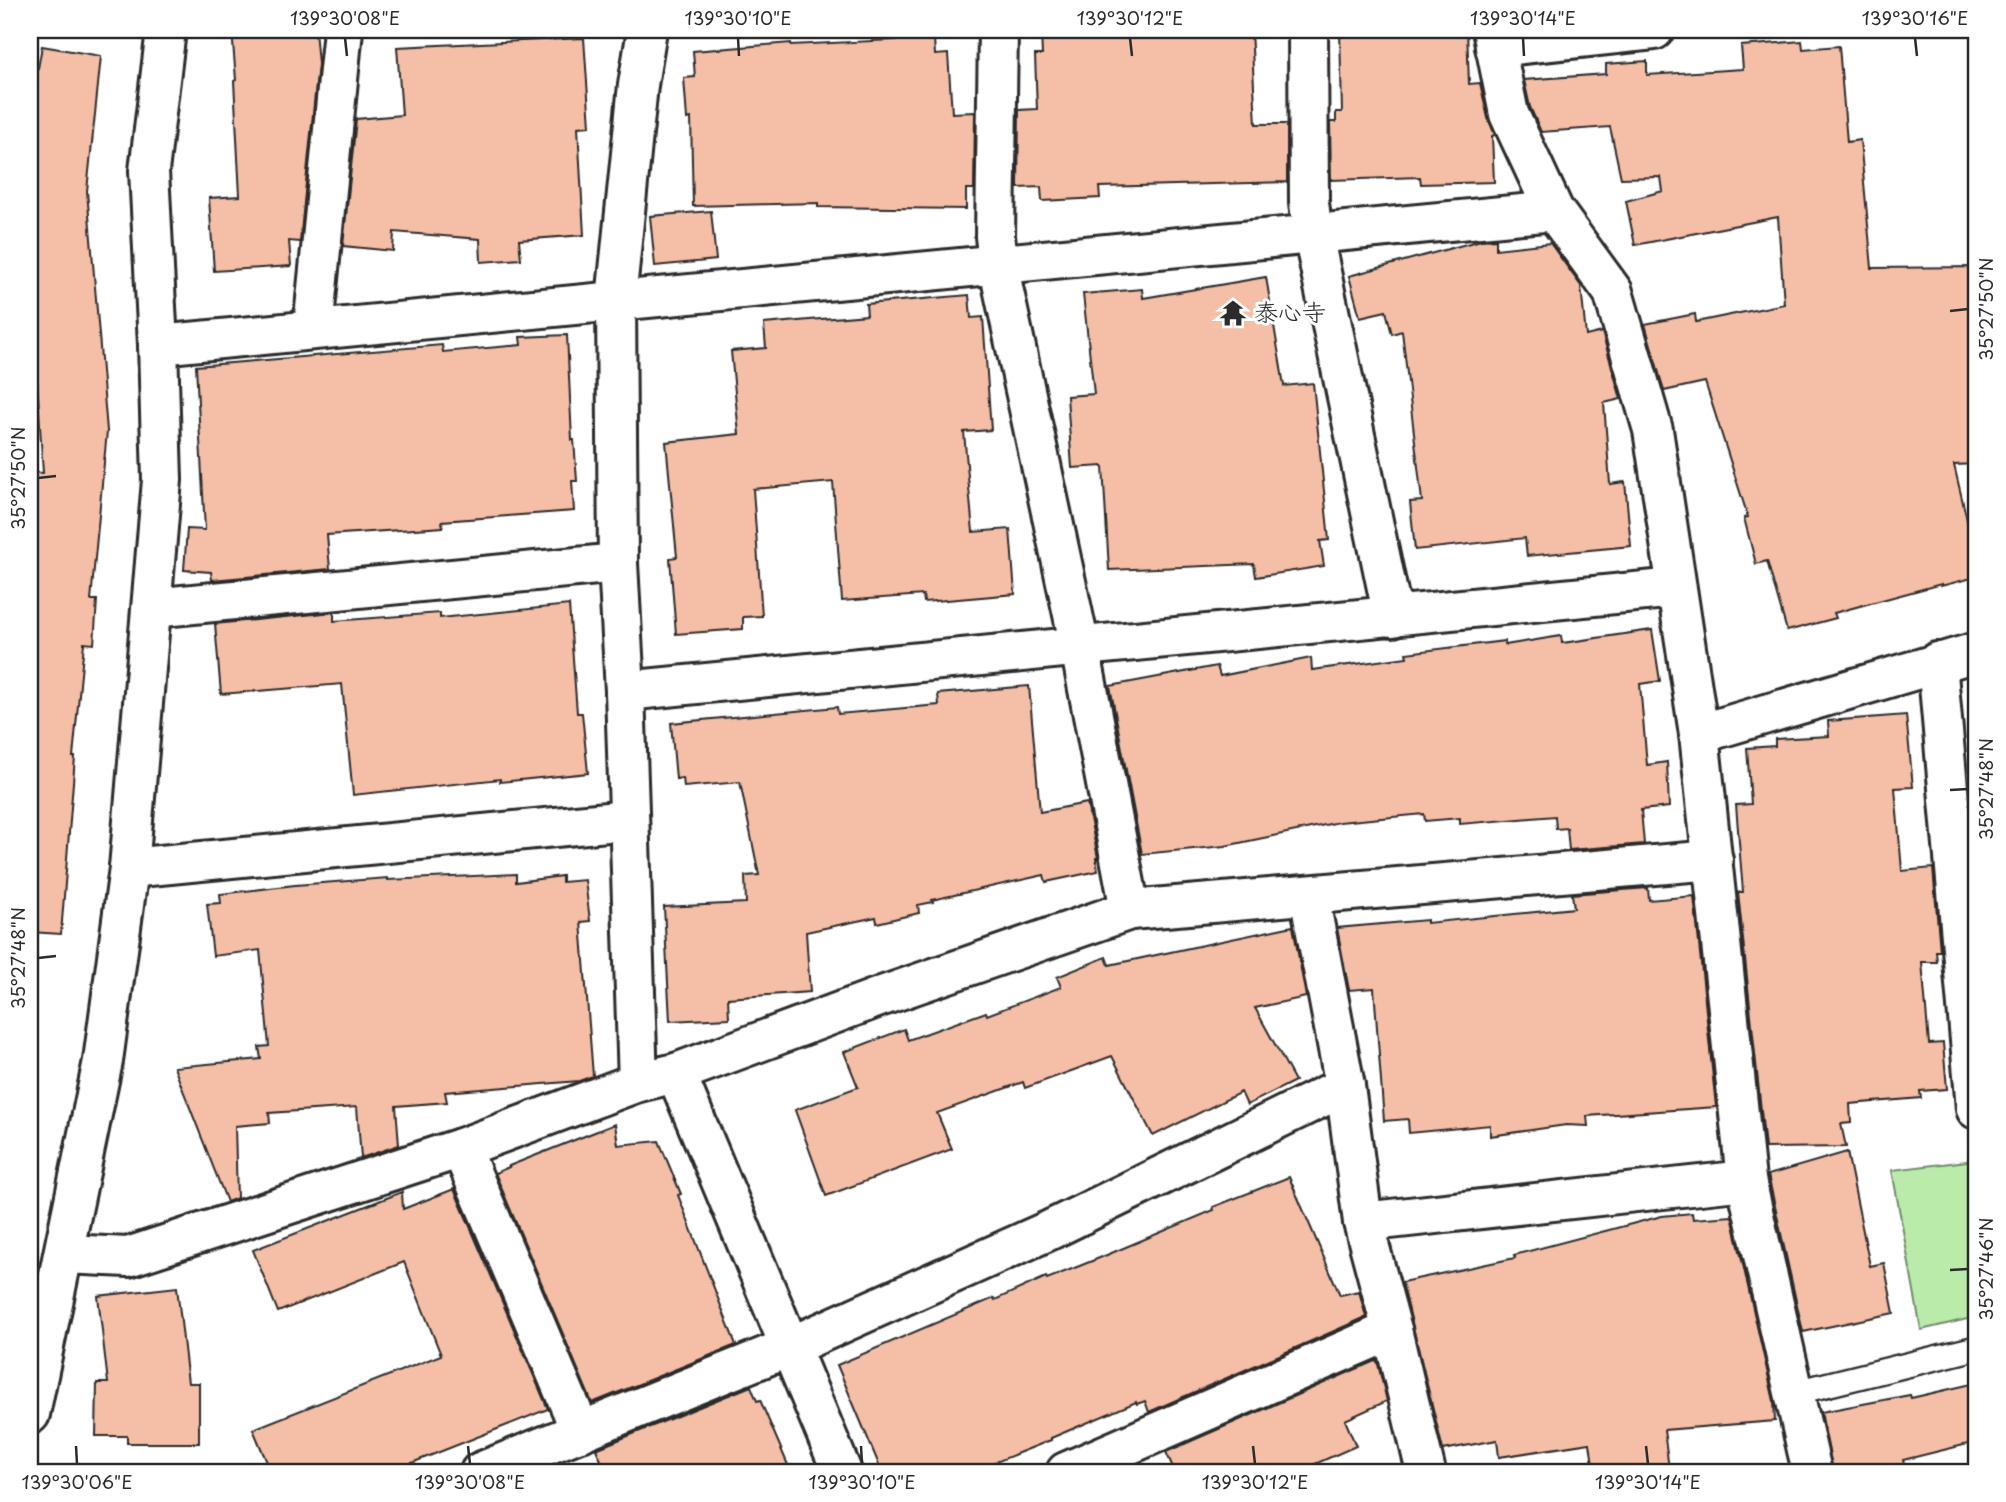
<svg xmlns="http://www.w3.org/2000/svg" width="2006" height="1502" viewBox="0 0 2006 1502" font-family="'Playpen Sans','Klee One',sans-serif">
<rect width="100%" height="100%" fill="#fff"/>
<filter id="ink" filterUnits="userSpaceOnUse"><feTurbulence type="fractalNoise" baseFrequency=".0143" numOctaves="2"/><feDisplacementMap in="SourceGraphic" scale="14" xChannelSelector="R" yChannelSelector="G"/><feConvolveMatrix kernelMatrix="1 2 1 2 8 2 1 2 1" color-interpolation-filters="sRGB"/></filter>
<g filter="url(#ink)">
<polygon fill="#baebab" stroke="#728b6b" stroke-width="2" points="1976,1160 1976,1317 1921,1330 1892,1170"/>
<g fill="#f5bfa7" stroke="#2b2b2b" stroke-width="2">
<polygon points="232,30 315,30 318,64 300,242 289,241 291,266 214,271 209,198 240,196 234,81 236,80"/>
<polygon points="1078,30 1130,30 1130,35 1251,30 1256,124 1287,124 1287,182 1099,187 1100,198 1042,201 1041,187 1018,188 1019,110 1037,109 1035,55 1042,55 1041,32"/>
<polygon points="1340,30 1467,30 1469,84 1480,83 1488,118 1495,135 1492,136 1494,182 1421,184 1420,177 1331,180 1330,122 1336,122 1336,112 1342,112"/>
<polygon points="584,38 590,126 578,127 584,235 519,240 521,259 481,262 480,239 394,232 393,251 343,246 356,119 402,115 397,47"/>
<polygon points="934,38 935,55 948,54 952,113 975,112 974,189 966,189 966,209 818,207 818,203 693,206 691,118 687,119 684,78 695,77 693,51 791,43 791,45"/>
<polygon points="1802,41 1803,49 1839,46 1847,142 1860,140 1872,268 1976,267 1976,464 1954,465 1976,558 1976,577 1941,586 1941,584 1834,613 1836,618 1787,631 1767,561 1756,564 1744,518 1748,517 1705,382 1664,391 1645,324 1695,314 1696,322 1784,304 1778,217 1635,245 1626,201 1663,191 1661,177 1621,178 1610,127 1541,132 1530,107 1524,80 1606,74 1606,64 1647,61 1647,75 1743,69 1741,46"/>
<polygon points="42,46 101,56 87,191 107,431 91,600 97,600 94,644 84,643 73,757 75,757 61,934 30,932 30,472 43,473 30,270 30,113"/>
<polygon points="711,211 716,260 655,266 650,216"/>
<polygon points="1496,239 1496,249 1550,243 1581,286 1586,336 1602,332 1621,399 1604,403 1610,484 1625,482 1631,546 1527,556 1525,538 1415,550 1410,502 1422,501 1402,331 1392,334 1386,311 1360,317 1349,276 1481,240"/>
<polygon points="1266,277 1284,386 1313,383 1329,540 1320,541 1324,566 1256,577 1254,564 1109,570 1103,466 1072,468 1067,396 1094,394 1083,294 1142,289 1143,298"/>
<polygon points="969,295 971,318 983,317 991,430 964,432 973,532 1010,529 1015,594 924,602 923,595 842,601 833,482 753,489 762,616 743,617 743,629 676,634 670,558 677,557 666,442 739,434 731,351 766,348 764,324 867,315 866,304"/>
<polygon points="567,335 572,440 574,440 577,481 572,481 574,511 442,521 443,527 327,535 330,569 212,580 211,572 184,570 187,529 205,530 196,366 442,345 443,352 521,345 520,337"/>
<polygon points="569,605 577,713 582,713 588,773 500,782 500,779 353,795 342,684 221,694 215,624 334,612 334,621 440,613 440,618"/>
<polygon points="1652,630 1660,681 1640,684 1647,765 1667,762 1669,807 1641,810 1644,844 1569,850 1567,828 1556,829 1555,816 1460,824 1460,818 1425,821 1424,814 1339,822 1225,846 1142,854 1110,686 1217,666 1220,676 1311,658 1312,670 1407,657 1406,653 1505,641 1505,645 1561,636 1562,643"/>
<polygon points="1029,686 1040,812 1087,803 1098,858 1096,858 1098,871 1046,882 1044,875 932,900 933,902 918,905 919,913 877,923 876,917 806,932 810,992 728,998 729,1018 670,1021 664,907 746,903 745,876 759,875 740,782 684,787 683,778 676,779 671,723 837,707 838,714 939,705 938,694"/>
<polygon points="1906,715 1913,787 1895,788 1902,871 1933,868 1940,951 1936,951 1937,962 1922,962 1929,1044 1943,1043 1947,1089 1920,1091 1921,1098 1850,1104 1851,1123 1841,1124 1846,1147 1765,1148 1738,892 1743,892 1736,805 1751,804 1747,748 1775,746 1775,739 1829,736 1828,721"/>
<polygon points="516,874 516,882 562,876 562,882 585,880 590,921 581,922 593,1076 579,1081 445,1092 447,1102 396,1106 399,1145 361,1158 357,1107 269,1113 270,1123 235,1126 237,1198 227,1202 174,1067 261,1059 259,1047 269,1046 260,950 213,956 207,904 221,903 220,894 295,885 388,878 388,880"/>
<polygon points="1648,888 1649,900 1694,896 1716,1107 1587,1116 1588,1126 1566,1125 1490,1136 1490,1125 1409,1133 1408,1119 1384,1121 1374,988 1349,990 1337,928 1427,920 1427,923 1574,908 1572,894"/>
<polygon points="1293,926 1306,997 1255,1008 1295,1081 1247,1105 1241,1092 1153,1136 1112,1056 1025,1088 1023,1082 937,1113 952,1149 826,1196 795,1110 858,1087 844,1052 904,1029 908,1040 986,1012 987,1015 1061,987 1057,977 1106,957 1109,965"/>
<polygon points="615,1124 618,1145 659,1141 681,1194 678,1195 736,1345 592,1403 495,1173 509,1167 509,1166"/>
<polygon points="1847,1152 1870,1266 1884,1263 1894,1313 1803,1332 1768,1175"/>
<polygon points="1289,1177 1340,1295 1359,1291 1366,1317 1149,1412 1145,1401 1137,1404 1136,1402 1051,1438 1051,1440 971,1472 882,1472 837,1365 994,1298 995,1300 1046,1277 1047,1279 1102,1257 1214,1210 1213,1207"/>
<polygon points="454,1189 548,1409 389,1472 271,1472 253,1429 441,1355 404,1262 278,1312 253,1250 402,1192 403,1209"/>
<polygon points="1692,1213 1693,1219 1732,1216 1774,1401 1775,1421 1664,1430 1669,1469 1659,1470 1660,1472 1594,1472 1590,1443 1499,1457 1497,1440 1443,1450 1402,1282 1515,1258 1514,1255 1662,1216"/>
<polygon points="177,1287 188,1383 199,1383 199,1443 127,1443 127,1436 96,1436 97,1383 108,1383 98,1296"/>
<polygon points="1377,1360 1387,1401 1345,1420 1356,1446 1297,1472 1175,1472 1166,1452"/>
<polygon points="1976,1383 1976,1442 1903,1460 1906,1472 1833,1472 1821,1412 1910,1395 1911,1398"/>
<polygon points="751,1386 757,1401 760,1400 791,1472 606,1472 596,1449"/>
</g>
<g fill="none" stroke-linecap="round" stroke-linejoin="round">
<g stroke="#2b2b2b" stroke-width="28">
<polyline id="lane" points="1793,1393 1976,1348"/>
</g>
<g stroke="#2b2b2b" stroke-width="44">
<g id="street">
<polyline points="998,30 995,236 998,264 1080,647 1130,910"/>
<polyline points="1308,30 1309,203 1313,234 1393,617"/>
<polyline points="1492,30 1509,114 1554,211 1613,292 1653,430 1699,734 1746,1180 1812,1472"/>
<polyline points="1495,47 1654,30"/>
<polyline points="313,329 343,30"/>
<polyline points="158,345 1554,211"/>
<polyline points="152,608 618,563"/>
<polyline points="1937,662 1976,1109"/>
<polyline points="625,691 1676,588"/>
<polyline points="1699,734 1976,652"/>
<polyline points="129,868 628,820"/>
<polyline points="1309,895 1345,1086 1363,1222 1392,1330 1426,1472"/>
<polyline points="676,1073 842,1472"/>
<polyline points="638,1082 625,691 618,563 616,300 638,85 647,30"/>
<polyline points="461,1148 581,1432"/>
<polyline points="1363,1222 1746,1180"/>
<polyline points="64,1254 128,1257 461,1148 638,1082 676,1073 882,996 1130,910 1713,860"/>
<polyline points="480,1472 789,1347 1050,1230 1345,1086"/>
<polyline points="1066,1472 1392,1330"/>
</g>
</g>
<g stroke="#2b2b2b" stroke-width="44">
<polyline id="secondary" points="30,1414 103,1061 129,868 162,480 158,345 149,171 166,30"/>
</g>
<use href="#lane" stroke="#fff" stroke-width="23"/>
<use href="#street" stroke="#fff" stroke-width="38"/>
<use href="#secondary" stroke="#fff" stroke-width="38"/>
</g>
</g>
<path fill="none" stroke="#2b2b2b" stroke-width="2.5" d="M345 38 347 56M738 38 739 56M1130 38 1132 56M1523 38 1524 56M1915 38 1917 56M1950 311 1968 309M38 478 56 476M1950 790 1968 789M38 958 56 956M1950 1270 1968 1269M76 1446 77 1464M468 1446 470 1464M861 1446 862 1464M1253 1446 1255 1464M1646 1446 1648 1464"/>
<defs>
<g id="temple-bare" transform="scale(2.1)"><path d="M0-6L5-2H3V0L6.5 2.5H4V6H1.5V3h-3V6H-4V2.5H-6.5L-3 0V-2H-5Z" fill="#2b2b2b" stroke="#fff" stroke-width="2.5" paint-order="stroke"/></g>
</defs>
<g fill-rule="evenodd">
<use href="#temple-bare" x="1233" y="313"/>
</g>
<g text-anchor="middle" stroke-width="6" stroke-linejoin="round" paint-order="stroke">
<g font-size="24" fill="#2b2b2b" stroke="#fff" text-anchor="start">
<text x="1254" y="321">泰心寺</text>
</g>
</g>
<rect width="2006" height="1502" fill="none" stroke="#fff" stroke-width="77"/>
<rect x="38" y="38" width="1930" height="1426" fill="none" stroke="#2b2b2b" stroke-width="2.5"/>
<g font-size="18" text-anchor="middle" fill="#2b2b2b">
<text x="345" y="25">139°30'08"E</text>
<text x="738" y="25">139°30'10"E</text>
<text x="1130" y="25">139°30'12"E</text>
<text x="1523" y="25">139°30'14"E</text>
<text x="1915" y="25">139°30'16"E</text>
<text transform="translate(1987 309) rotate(-90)" y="6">35°27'50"N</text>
<text transform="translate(19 478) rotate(-90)" y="6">35°27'50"N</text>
<text transform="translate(1987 789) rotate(-90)" y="6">35°27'48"N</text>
<text transform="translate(19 958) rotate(-90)" y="6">35°27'48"N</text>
<text transform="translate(1987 1269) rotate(-90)" y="6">35°27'46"N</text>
<text x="77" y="1489">139°30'06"E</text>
<text x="470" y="1489">139°30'08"E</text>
<text x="862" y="1489">139°30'10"E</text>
<text x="1255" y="1489">139°30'12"E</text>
<text x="1648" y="1489">139°30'14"E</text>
</g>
</svg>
